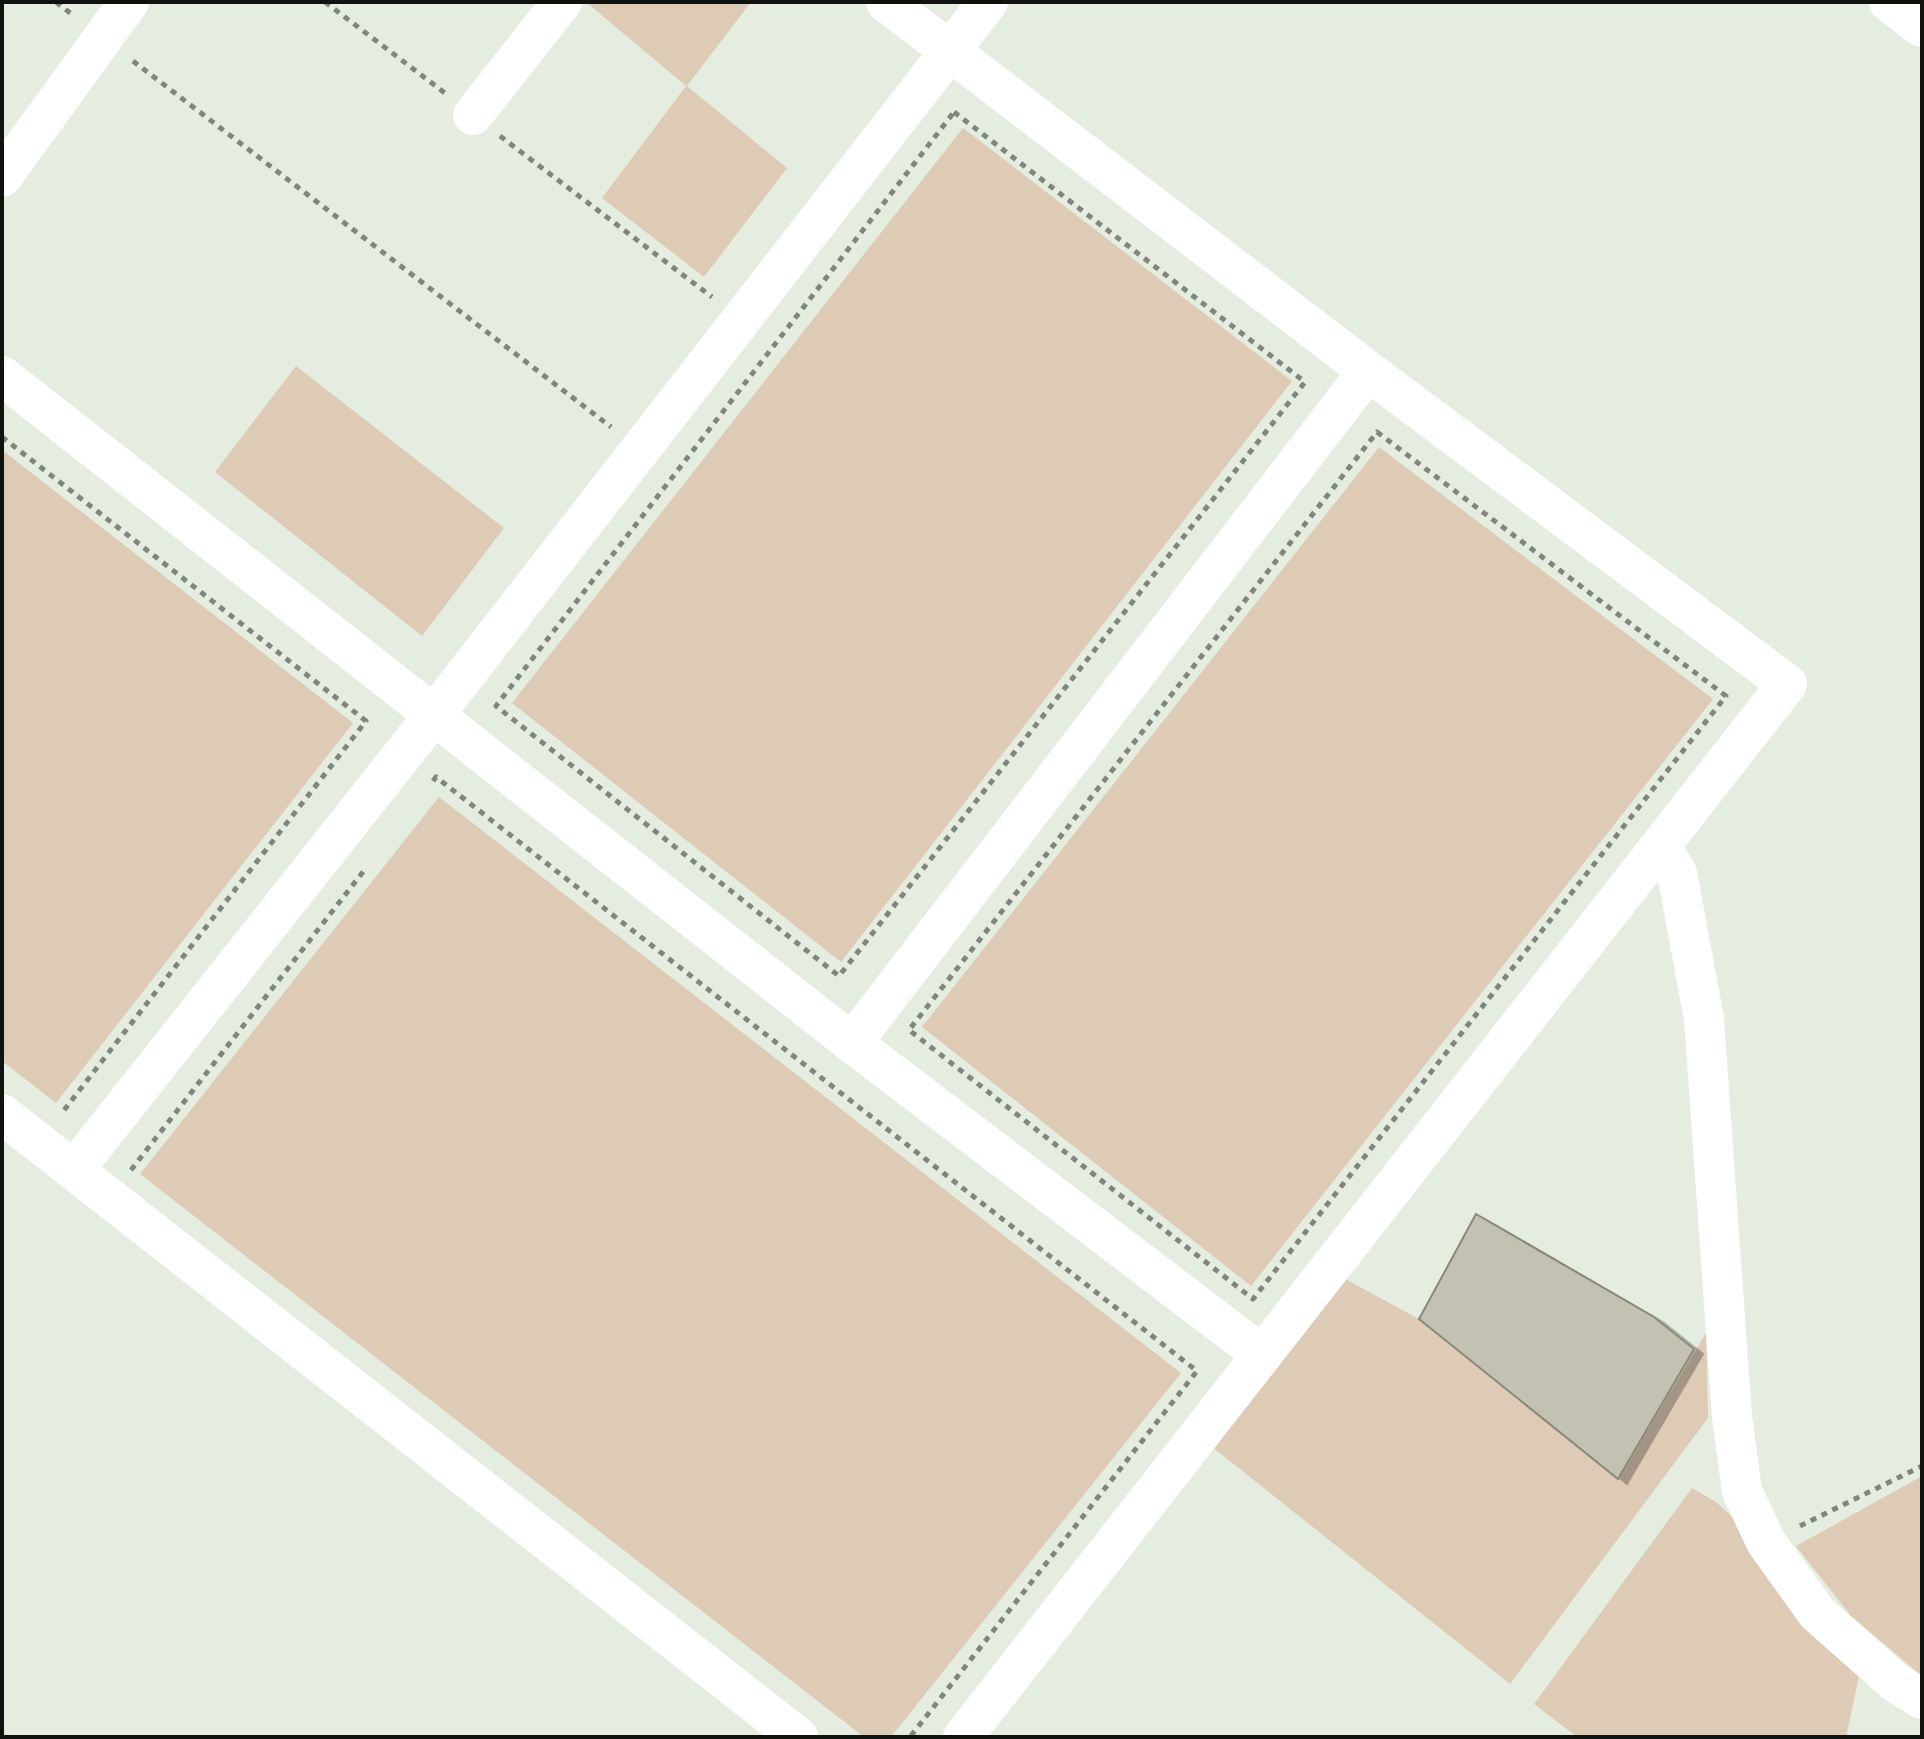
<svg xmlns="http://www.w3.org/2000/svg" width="1924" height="1739" viewBox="0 0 1924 1739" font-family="'Libre Baskerville',serif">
<defs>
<filter id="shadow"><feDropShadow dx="9" dy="5" stdDeviation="0" flood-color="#0004"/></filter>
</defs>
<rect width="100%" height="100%" fill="#e4eddf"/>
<g fill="#decbb5">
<polygon points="586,2 751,2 687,86 787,168 704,277 602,198 686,86"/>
<polygon points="963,128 1292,381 841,962 512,703"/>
<polygon points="296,366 504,528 422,636 215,472"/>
<polygon points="1379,447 1713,699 1251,1286 922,1027"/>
<polygon points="2,450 353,723 56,1103 2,1061"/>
<polygon points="439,797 1181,1373 891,1737 864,1737 140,1174"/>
<polygon points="1345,1279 1419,1319 1618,1479 1706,1333 1708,1418 1510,1684 1211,1446"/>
<polygon points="1922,1476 1922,1676 1851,1616 1796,1546"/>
<polygon points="1692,1488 1716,1502 1736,1520 1859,1676 1846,1737 1577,1737 1534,1704"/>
</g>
<polygon fill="#c2c1b2" stroke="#898879" stroke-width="2" filter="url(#shadow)" points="1476,1214 1654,1317 1694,1349 1618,1479 1419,1319"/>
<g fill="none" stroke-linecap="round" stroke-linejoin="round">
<g stroke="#80867c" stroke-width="5" stroke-dasharray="6 6" stroke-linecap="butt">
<polyline points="56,2 74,16"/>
<polyline points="325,2 445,93"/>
<polyline points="133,61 611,427"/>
<polygon points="954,112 1305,382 839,976 496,706"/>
<polyline points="500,136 712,297"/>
<polygon points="1377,432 1726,696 1253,1299 909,1030"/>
<polyline points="2,437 366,721 61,1114"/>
<polyline points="433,781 436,777 1197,1371 910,1737"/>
<polyline points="131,1170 366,868"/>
<polyline points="1800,1526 1922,1466"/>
</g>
<g stroke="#fff" stroke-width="40">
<polyline points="886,2 1368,371 1787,684 963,1737"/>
<polyline points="1889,2 1922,27"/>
<polyline points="473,115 562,2"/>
<polyline points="2,177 129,2"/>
<polyline points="2,376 852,1043 1261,1354"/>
<polyline points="1661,847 1677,873 1704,1019 1732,1417 1742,1491 1766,1542 1817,1613 1896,1683 1922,1699"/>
<polyline points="852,1043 1368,371"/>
<polyline points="2,1114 798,1737"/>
<polyline points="74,1170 434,715 988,2"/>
</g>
</g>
<rect width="1924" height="1739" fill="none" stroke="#0f120d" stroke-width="8"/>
</svg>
